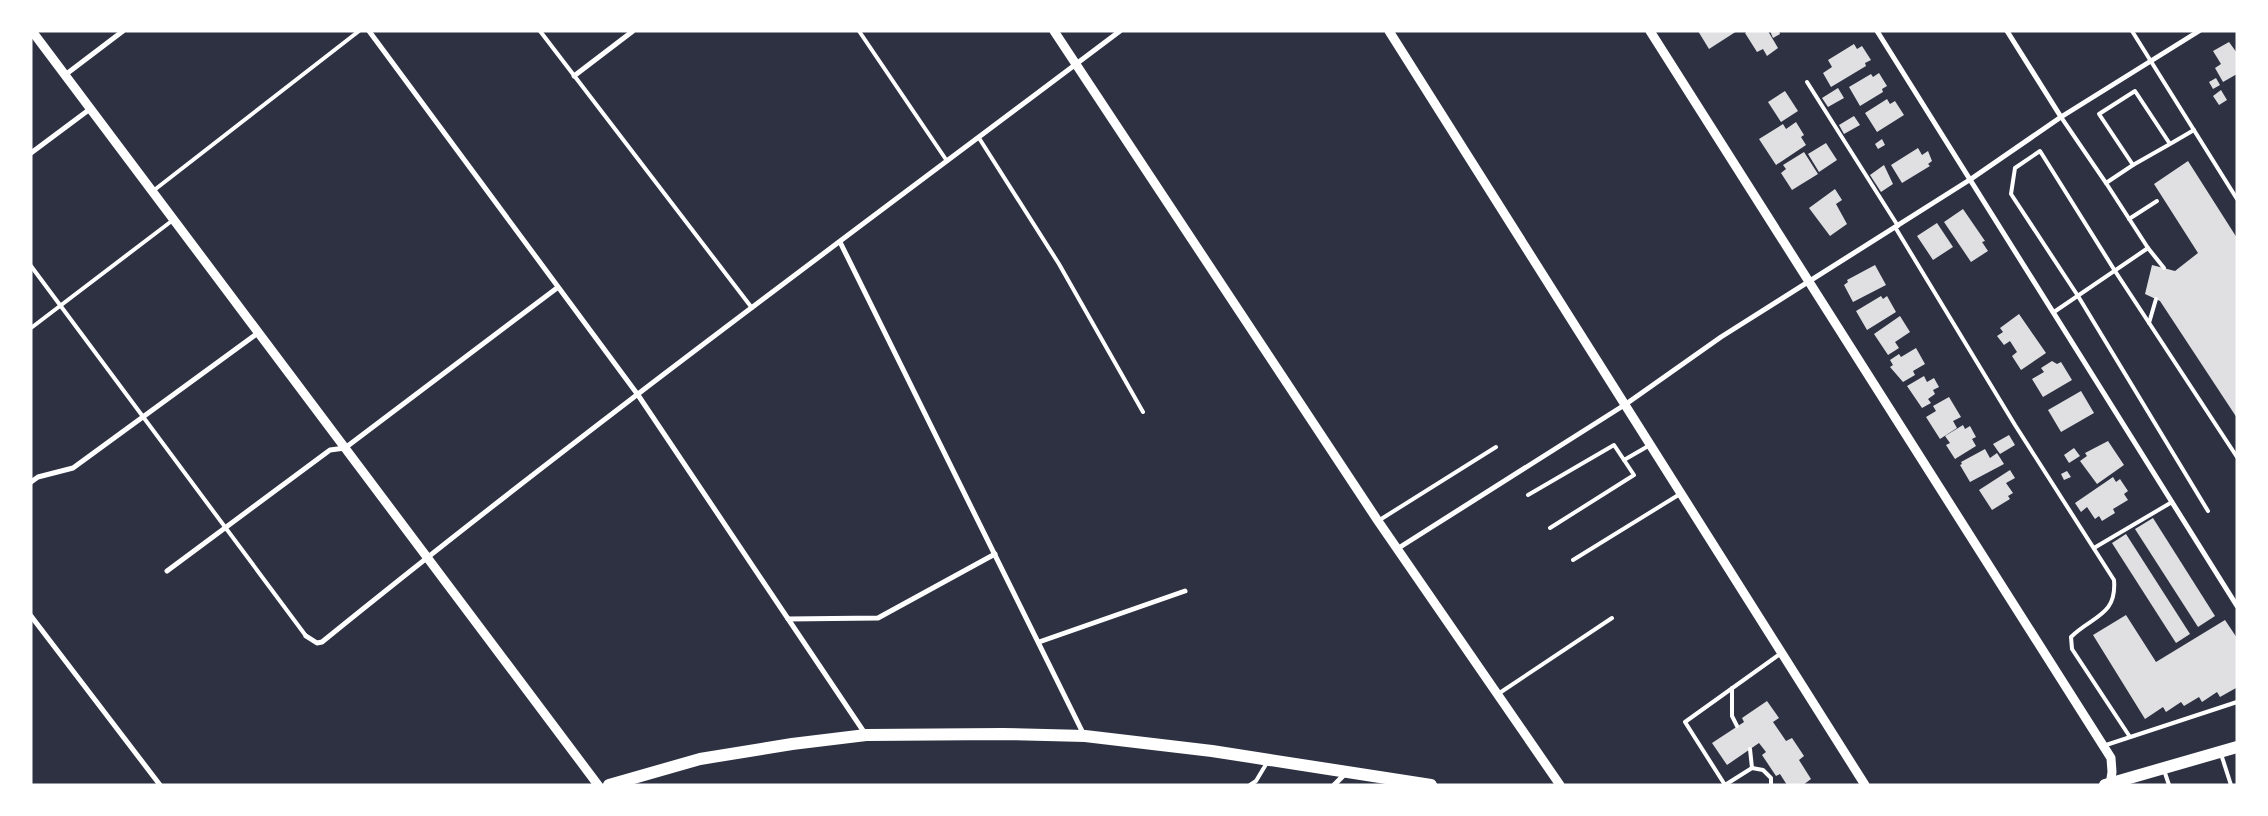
<svg xmlns="http://www.w3.org/2000/svg" width="2268" height="816" viewBox="0 0 2268 816" font-family="Georgia,serif">
<rect width="100%" height="100%" fill="#2d3142"/>
<g fill="#e0e0e3">
<polygon points="1698,31 1737,31 1709,49"/>
<polygon points="1748,31 1768,31 1778,48 1767,56 1763,49 1757,52 1745,33"/>
<polygon points="1770,31 1779,31 1780,34 1773,38"/>
<polygon points="2229,42 2237,53 2237,74 2223,82 2215,68 2221,64 2213,51"/>
<polygon points="1854,44 1857,49 1862,46 1871,60 1865,63 1866,66 1831,87 1823,73 1832,67 1828,60"/>
<polygon points="1879,73 1887,86 1882,89 1883,92 1860,106 1849,87 1871,74 1873,77"/>
<polygon points="2216,78 2220,85 2213,89 2209,82"/>
<polygon points="1838,88 1844,98 1828,107 1822,98"/>
<polygon points="2221,90 2227,100 2219,105 2213,96"/>
<polygon points="1785,91 1798,111 1781,122 1768,102"/>
<polygon points="1887,99 1890,104 1895,101 1904,115 1877,132 1865,113"/>
<polygon points="1854,116 1860,125 1844,134 1839,125"/>
<polygon points="1796,122 1804,135 1801,137 1806,145 1776,165 1759,139 1783,124 1786,129"/>
<polygon points="1882,139 1885,145 1878,149 1875,144"/>
<polygon points="1826,143 1837,160 1819,172 1808,154"/>
<polygon points="1918,148 1922,155 1928,151 1932,161 1928,164 1930,166 1902,183 1891,165"/>
<polygon points="1804,152 1818,174 1792,190 1781,173 1786,169 1783,165"/>
<polygon points="2188,161 2237,238 2237,418 2160,301 2145,294 2152,265 2175,271 2198,253 2154,184"/>
<polygon points="1884,165 1893,184 1881,192 1870,175"/>
<polygon points="1835,189 1842,200 1836,204 1847,224 1830,236 1809,208"/>
<polygon points="1963,209 1985,241 1982,242 1988,251 1971,262 1944,222"/>
<polygon points="1937,223 1953,247 1933,260 1917,236"/>
<polygon points="1875,265 1886,285 1853,302 1844,285 1848,282 1847,280"/>
<polygon points="1881,296 1883,299 1887,296 1896,312 1867,330 1856,311"/>
<polygon points="2019,314 2046,353 2021,370 2012,356 2017,352 2010,341 2004,345 1997,336 2003,332 2000,328"/>
<polygon points="1900,316 1910,332 1895,342 1899,348 1888,355 1874,334"/>
<polygon points="1916,348 1925,364 1913,371 1915,375 1903,382 1890,367 1893,365 1890,360 1899,354 1901,357"/>
<polygon points="2052,361 2057,364 2061,362 2072,380 2043,397 2032,379 2044,372 2041,368"/>
<polygon points="1924,376 1927,382 1934,378 1939,387 1933,390 1935,394 1928,399 1931,403 1922,408 1907,386"/>
<polygon points="2081,391 2094,413 2061,432 2048,410"/>
<polygon points="1949,397 1961,417 1953,421 1957,428 1940,439 1926,417 1936,411 1933,406"/>
<polygon points="1963,425 1965,429 1970,426 1976,437 1972,439 1976,446 1955,459 1946,445 1950,443 1945,436"/>
<polygon points="2009,435 2015,445 2000,454 1993,444"/>
<polygon points="2108,441 2124,465 2097,484 2080,461 2087,456 2085,453"/>
<polygon points="2074,448 2080,456 2069,463 2064,455"/>
<polygon points="1985,449 1990,458 1997,453 2004,464 1970,482 1960,465 1962,464 1961,462"/>
<polygon points="2010,470 2015,478 2006,483 2013,493 2008,496 2010,499 1992,510 1979,490"/>
<polygon points="2067,471 2071,477 2064,480 2061,474"/>
<polygon points="2113,477 2116,482 2120,479 2128,491 2124,494 2128,500 2113,509 2115,513 2102,521 2099,516 2095,519 2087,507 2081,512 2075,503"/>
<polygon points="2153,518 2215,616 2198,627 2135,529"/>
<polygon points="2126,534 2190,634 2176,643 2112,543"/>
<polygon points="2126,615 2156,662 2225,620 2237,638 2237,689 2236,688 2220,697 2217,692 2202,702 2199,697 2184,706 2181,702 2166,712 2163,707 2145,719 2093,635"/>
<polygon points="1767,701 1779,718 1773,722 1786,741 1792,738 1804,756 1799,760 1811,779 1803,785 1787,785 1780,774 1776,776 1762,755 1766,752 1759,743 1727,765 1712,743 1744,722 1742,718"/>
</g>
<g fill="none" stroke-linecap="round" stroke-linejoin="round">
<g stroke="#fff" stroke-width="4">
<polyline points="540,31 752,308"/>
<polyline points="859,31 947,161"/>
<polyline points="2132,31 2237,199"/>
<polyline points="1807,82 1898,226"/>
<polyline points="2061,117 2106,183"/>
<polyline points="979,138 1059,264 1143,412"/>
<polyline points="2170,144 2133,165 2099,114 2135,91 2170,144 2194,130"/>
<polyline points="2133,165 2106,183 2148,248 2164,268"/>
<polyline points="153,191 359,31"/>
<polyline points="2129,219 2157,201"/>
<path d="M1895 227 2015 425 2114 580C2117 616 2092 616 2071 637L2072 649 2130 737"/>
<polyline points="31,266 306,636"/>
<polyline points="2054,312 2148,248"/>
<polyline points="2149,323 2156,299"/>
<polyline points="31,328 173,220"/>
<polyline points="1624,460 1650,445"/>
<polyline points="1528,495 1614,445 1634,475 1550,528"/>
<polyline points="2208,511 2078,296 2011,194 2015,168 2040,151 2115,271 2237,457"/>
<polyline points="1378,521 1496,447"/>
<polyline points="2094,548 2172,502"/>
<polyline points="1573,560 1680,494"/>
<polyline points="1732,688 1732,716 1737,726"/>
<polyline points="1498,694 1612,618"/>
<polyline points="2103,746 2237,702"/>
<polyline points="1750,749 1752,768"/>
<polyline points="2221,754 2231,785"/>
<polyline points="2164,770 2169,785"/>
<polyline points="1250,785 1256,781 1268,761"/>
<polyline points="1725,785 1685,722 1780,654"/>
<polyline points="1725,785 1752,768 1763,770 1771,778 1771,785"/>
</g>
<g stroke="#fff" stroke-width="5">
<polyline points="369,31 638,395 866,735"/>
<polyline points="1877,31 2237,606"/>
<polyline points="2007,31 2061,117"/>
<polyline points="65,75 123,31"/>
<polyline points="574,76 633,31"/>
<polyline points="31,153 90,109"/>
<polyline points="840,242 1084,735"/>
<polyline points="31,482 38,477 73,468 258,333"/>
<polyline points="1397,549 1626,404 1721,337 1971,179 2061,117 2199,31"/>
<polyline points="167,571 330,450 345,448 557,288"/>
<polyline points="31,616 160,785"/>
<polyline points="788,619 878,618 995,554"/>
<path d="M306 636 317 643 322 642C582 431 852 233 1120 31"/>
<polyline points="1039,642 1185,591"/>
<polyline points="1334,785 1346,773"/>
</g>
<g stroke="#fff" stroke-width="9">
<polyline points="32,31 598,785"/>
<polyline points="1054,31 1378,521 1560,785"/>
<polyline points="1389,31 1865,785"/>
<polyline points="1650,31 2111,758 2112,772 2110,785"/>
</g>
<g stroke="#fff" stroke-width="12">
<polyline points="609,785 700,759 792,744 866,735 1003,734 1085,736 1212,751 1431,785"/>
<polyline points="2105,785 2237,747"/>
</g>
</g>
<rect width="2268" height="816" fill="none" stroke="#ffffff" stroke-width="65"/>
</svg>
